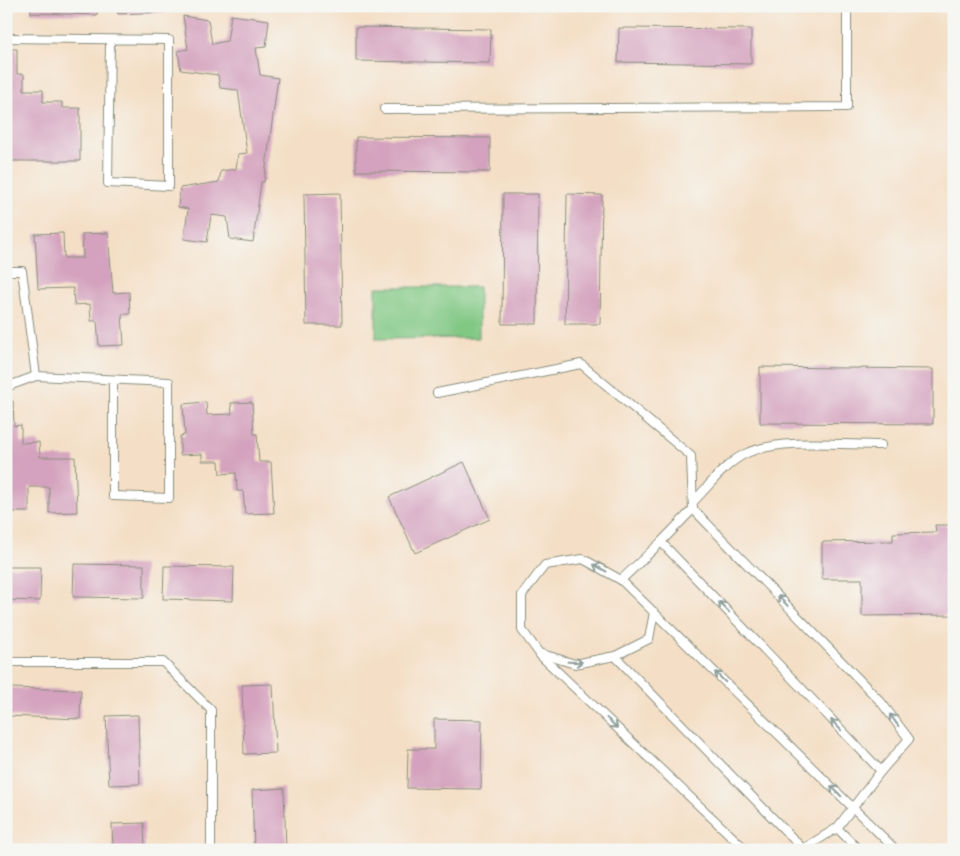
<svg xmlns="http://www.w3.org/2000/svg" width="960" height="856" viewBox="0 0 960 856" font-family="Caveat,sans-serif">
<rect width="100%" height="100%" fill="#f6f6f2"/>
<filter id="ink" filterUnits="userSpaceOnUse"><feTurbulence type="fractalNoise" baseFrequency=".02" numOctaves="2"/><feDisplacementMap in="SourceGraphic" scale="10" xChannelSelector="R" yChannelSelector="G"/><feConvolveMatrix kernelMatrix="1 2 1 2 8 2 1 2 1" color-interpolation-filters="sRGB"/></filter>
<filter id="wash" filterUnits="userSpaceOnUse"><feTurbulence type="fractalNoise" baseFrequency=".0096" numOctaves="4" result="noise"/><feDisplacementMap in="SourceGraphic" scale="20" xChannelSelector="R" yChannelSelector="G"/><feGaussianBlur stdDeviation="1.12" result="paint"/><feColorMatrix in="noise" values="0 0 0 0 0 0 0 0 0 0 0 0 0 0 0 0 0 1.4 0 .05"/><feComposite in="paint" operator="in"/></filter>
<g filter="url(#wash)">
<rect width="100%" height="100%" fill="#f4dfc6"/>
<polygon fill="#81c884" stroke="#50825c" points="479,287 479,338 376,339 376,287"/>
<g id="blocks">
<g fill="#d4a2be">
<polygon points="31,6 97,6 97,15 31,13"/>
<polygon points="117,6 165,6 165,12 118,14"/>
<polygon points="231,15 269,20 266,47 256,48 260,75 278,78 264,182 261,182 253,242 230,239 227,217 211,215 207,242 184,239 188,209 178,207 180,188 219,182 221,171 236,169 238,154 247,153 238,90 220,88 218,75 181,70 178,51 188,49 183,16 208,20 212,44 227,41"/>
<polygon points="356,27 491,29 490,63 356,61"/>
<polygon points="619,28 751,29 751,64 618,62"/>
<polygon points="6,49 17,49 17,74 24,74 24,90 43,90 43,102 62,102 62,108 80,108 80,161 6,161"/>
<polygon points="356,137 490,138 490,172 356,171"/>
<polygon points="340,193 342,325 306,325 304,194"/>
<polygon points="503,194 538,194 537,324 502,324"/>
<polygon points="567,194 602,195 600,324 565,324"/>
<polygon points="63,233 64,258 83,258 82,234 108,233 113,293 129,292 130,314 122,314 124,345 99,346 97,321 91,321 90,304 74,305 73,288 38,289 35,234"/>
<polygon points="760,367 933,369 933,424 760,423"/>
<polygon points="13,401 14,426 21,425 21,443 39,442 40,457 75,457 77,512 49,513 49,487 29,487 29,512 6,512 6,402"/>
<polygon points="206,402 207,415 232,414 231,403 252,402 254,434 257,434 259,462 271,462 274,513 245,514 243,491 237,491 236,473 220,474 219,461 202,461 202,454 180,455 180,436 185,435 183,404"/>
<polygon points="464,462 490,519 415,553 389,497"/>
<polygon points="935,525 954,525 954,615 862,616 862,579 822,579 822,542 893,541 893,533 936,532"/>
<polygon points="74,564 144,565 144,598 73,597"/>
<polygon points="164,566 234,567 233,601 163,599"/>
<polygon points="6,567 41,567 40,601 6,600"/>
<polygon points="273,684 276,753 244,754 242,685"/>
<polygon points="9,688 81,690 80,719 8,716"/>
<polygon points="138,715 140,784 109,785 106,716"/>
<polygon points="434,719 482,720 481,789 407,788 408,749 434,749"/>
<polygon points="284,788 286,850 254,850 252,790"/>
<polygon points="144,823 145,850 113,850 112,824"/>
</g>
</g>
</g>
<g filter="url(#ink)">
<use href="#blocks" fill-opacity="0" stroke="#8a8e7d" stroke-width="1"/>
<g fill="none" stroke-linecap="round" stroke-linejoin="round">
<g stroke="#8a8e7d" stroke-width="10">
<g id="service">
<polyline points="6,38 169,40 169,186 108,183 110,40"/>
<polyline points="384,109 847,107 847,6"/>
<polyline points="6,271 22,271 36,376 169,382 169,498 113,496 113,380"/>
<polyline points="6,387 36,376"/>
<polyline points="437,393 581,364 691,456 693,509"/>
<path d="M693 502C709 486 726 462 747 453 781 438 843 445 881 445"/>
<polyline points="661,542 693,509 881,702 909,739 881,771"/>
<polyline points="621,580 661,542 881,771 837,828"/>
<polyline points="540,655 746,850"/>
<polyline points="615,656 649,639 654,612"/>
<polyline points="6,662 163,662 211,710 211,850"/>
<polyline points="859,850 837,828 803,849 615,656 575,664 539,653 522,630 522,595 545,565 583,559 621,580 896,850"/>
</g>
</g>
<use href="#service" stroke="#fff" stroke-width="8"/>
</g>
<defs><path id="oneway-shaft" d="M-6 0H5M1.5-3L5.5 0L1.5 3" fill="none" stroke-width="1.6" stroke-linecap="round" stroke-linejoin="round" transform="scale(1.25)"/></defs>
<g stroke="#8f9e9a">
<use href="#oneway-shaft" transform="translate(600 568) rotate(-151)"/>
<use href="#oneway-shaft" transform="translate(783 601) rotate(-134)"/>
<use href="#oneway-shaft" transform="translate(724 607) rotate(-134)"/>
<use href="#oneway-shaft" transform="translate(575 662) rotate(2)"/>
<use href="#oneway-shaft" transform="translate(720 677) rotate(-135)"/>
<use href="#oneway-shaft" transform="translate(894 720) rotate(-126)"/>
<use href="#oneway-shaft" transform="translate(612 723) rotate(43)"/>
<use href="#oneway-shaft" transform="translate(836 725) rotate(-134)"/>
<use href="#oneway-shaft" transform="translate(836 791) rotate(-135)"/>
</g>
</g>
<rect width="960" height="856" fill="none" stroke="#f6f6f2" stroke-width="25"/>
</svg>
